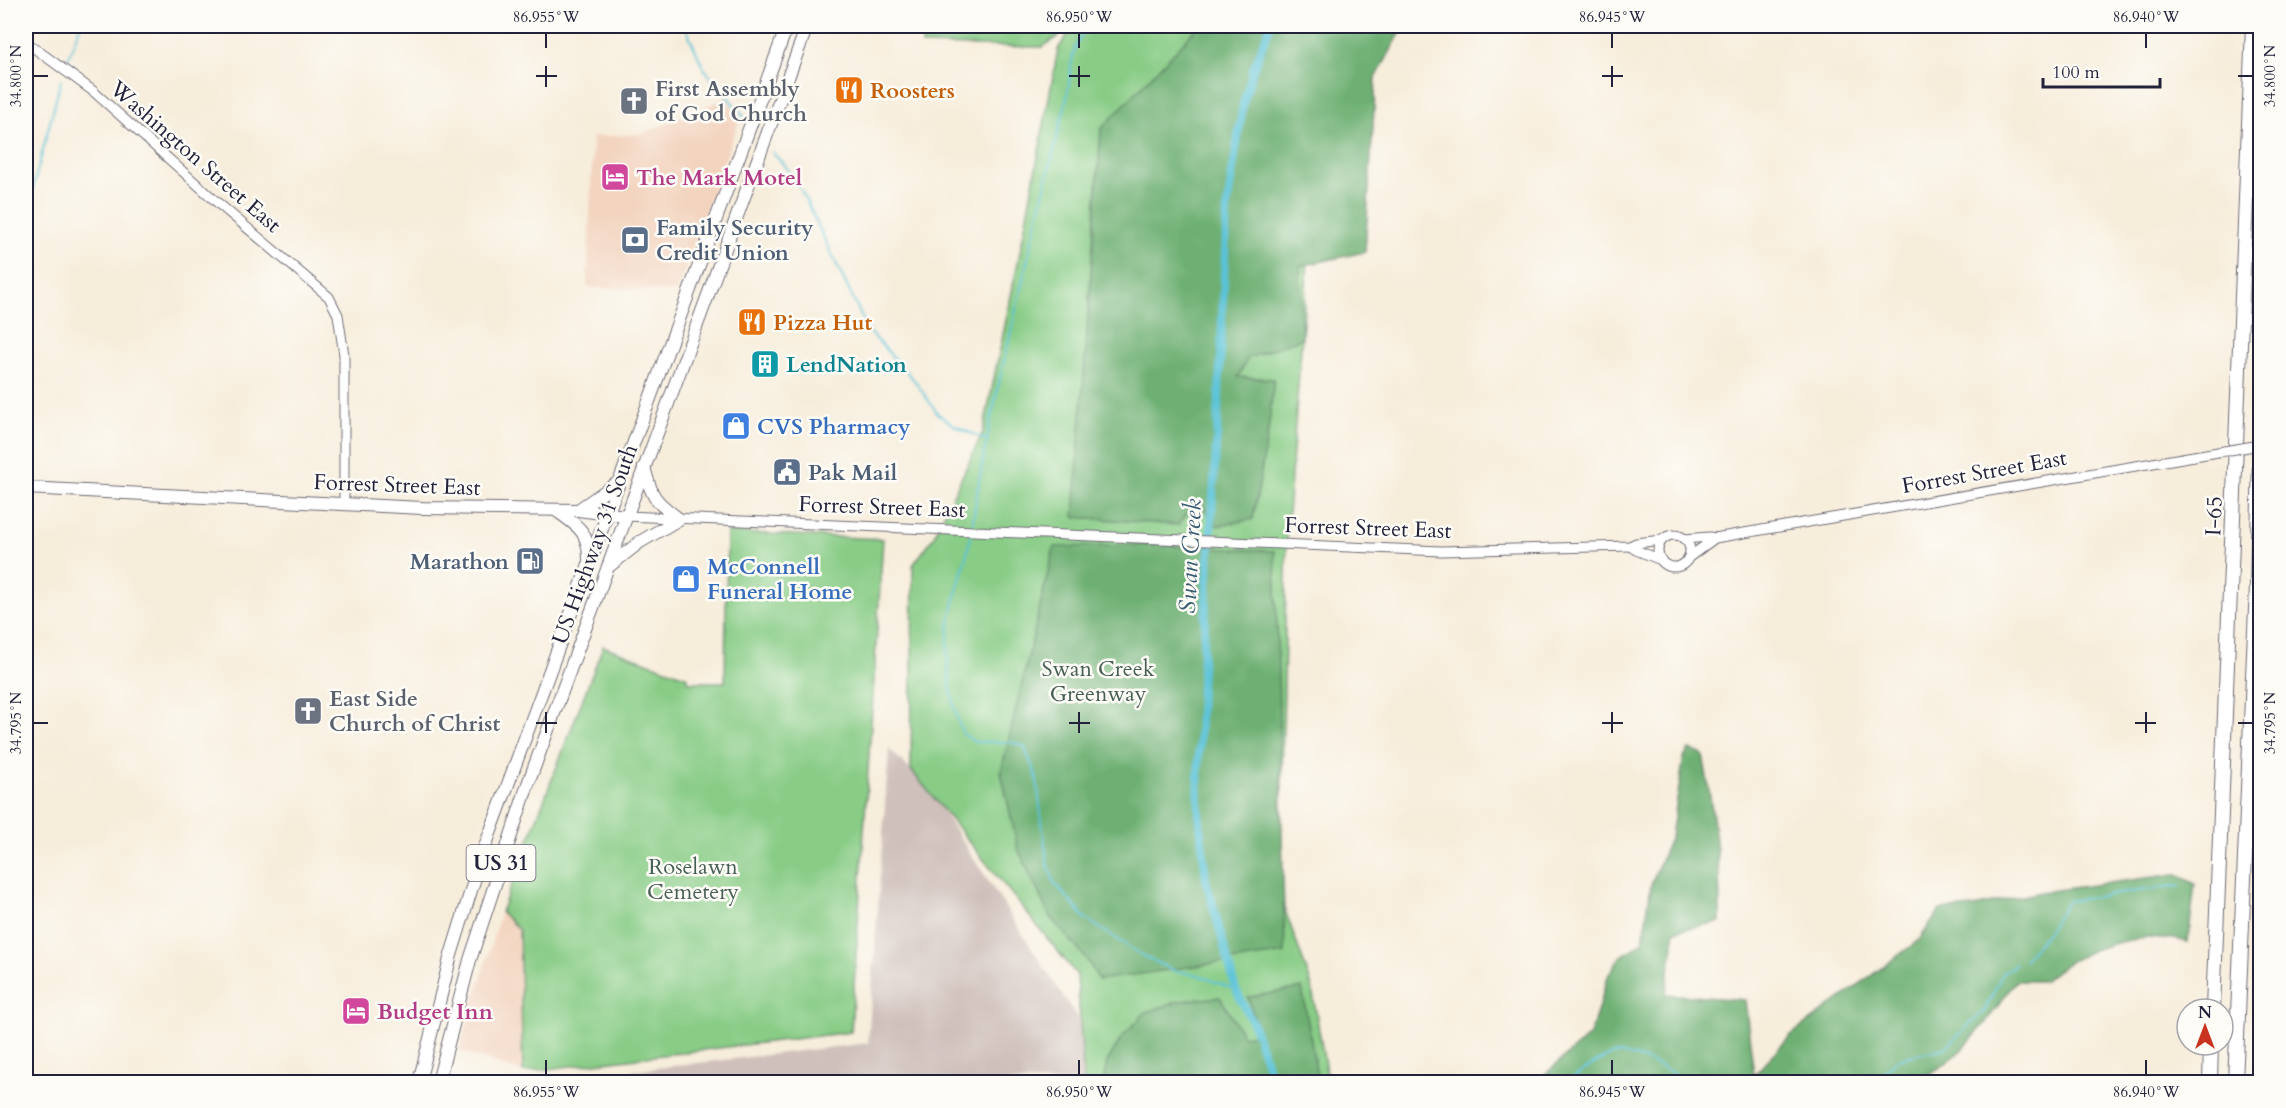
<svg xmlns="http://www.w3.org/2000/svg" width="2286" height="1108" viewBox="0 0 2286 1108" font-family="Cardo,serif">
<rect width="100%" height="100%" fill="#fdfcf7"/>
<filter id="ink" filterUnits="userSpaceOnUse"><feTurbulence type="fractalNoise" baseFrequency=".0167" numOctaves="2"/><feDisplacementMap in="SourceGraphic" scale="12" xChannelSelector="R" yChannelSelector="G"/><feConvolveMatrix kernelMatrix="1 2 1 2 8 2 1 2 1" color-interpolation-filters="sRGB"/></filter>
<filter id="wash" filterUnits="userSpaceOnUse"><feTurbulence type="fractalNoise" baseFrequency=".008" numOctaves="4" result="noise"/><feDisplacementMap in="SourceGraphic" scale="24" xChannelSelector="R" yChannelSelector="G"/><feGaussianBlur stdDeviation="1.35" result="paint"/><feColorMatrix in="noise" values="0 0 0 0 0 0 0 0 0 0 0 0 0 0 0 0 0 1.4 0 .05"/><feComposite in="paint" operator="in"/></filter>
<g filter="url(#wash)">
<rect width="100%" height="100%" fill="#f7eddb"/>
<g fill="#f3d4bf">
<polygon points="726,98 740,118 676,292 587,287 593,137 641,134"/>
<polygon points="501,912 519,930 523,1072 459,1051"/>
</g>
<polygon fill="#cfc0bb" points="889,749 926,785 1081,1024 1085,1082 538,1082 868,1043"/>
<g fill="#88cc86" stroke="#557760" stroke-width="1.5">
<polygon points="922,26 1361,26 1319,120 1287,527 1280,896 1311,983 1328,1082 1084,1082 1077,975 911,770 913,565 933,538 983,432 1022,242 1058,49 1073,27 1042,47 922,45"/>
<polygon points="727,532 883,539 851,1032 523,1072 519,930 501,912 603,646 688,677 688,682 725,682"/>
</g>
<g fill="#6eb073" stroke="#486957" stroke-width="1.5">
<polygon points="1199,26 1404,26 1376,78 1365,252 1300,266 1302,338 1248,358 1238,377 1274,379 1268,432 1253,519 1217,526 1198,501 1178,525 1074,517 1101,129"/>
<polygon points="1147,545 1275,551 1285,953 1099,980 1085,957 1050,917 1018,849 1001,772 1054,547"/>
<path d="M1689 749 1703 755C1713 810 1721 865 1720 922L1675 931 1666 994 1745 1000 1754 1075 1791 1035 1919 940 1940 910 1974 907 2041 892 2176 874 2195 884 2188 942C2140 929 2080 948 2044 981H2016C1993 1012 1969 1051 1934 1071 1925 1076 1913 1077 1903 1080L1901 1082H1536L1590 1035 1608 976 1620 957 1643 942 1651 884 1671 836 1684 757Z"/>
<polygon points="1302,988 1318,1082 1100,1082 1103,1082 1107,1062 1122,1037 1146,1012 1180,1001 1220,997 1243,1036 1259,1034 1248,997"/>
</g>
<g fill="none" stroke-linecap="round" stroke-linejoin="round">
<g stroke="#5ac2d7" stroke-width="2">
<polyline points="685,26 703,67 744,117"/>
<polyline points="67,61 80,26"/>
<polyline points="772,152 787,168 801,190 868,330 914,380 938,414 955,426 986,440"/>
<polyline points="26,215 61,80"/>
<path d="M972 528C981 460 996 394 1012 327 1029 253 1046 179 1065 106 1073 75 1066 51 1089 26"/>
<path d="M971 534C966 560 958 585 952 611 943 651 948 695 963 734L975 742H1011L1024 746 1036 775 1047 862 1054 882 1069 900 1086 919 1143 956 1175 971 1198 975 1236 990"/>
<polyline points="2024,960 2046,934 2068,901 2172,886 2180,887"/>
<path d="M1566 1082C1581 1074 1595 1061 1611 1055 1629 1049 1672 1071 1686 1082"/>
<polyline points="1868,1082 1883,1073 1897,1059 1945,1048 1985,1010 2003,972 2016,964"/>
</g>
<polyline stroke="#5ac2d7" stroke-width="8" points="1270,26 1253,69 1243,104 1227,207 1218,417 1201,685 1198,778 1199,813 1206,880 1236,990 1253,1024 1273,1082"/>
</g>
</g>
<g filter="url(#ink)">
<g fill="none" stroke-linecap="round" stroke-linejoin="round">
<g stroke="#6d6973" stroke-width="11">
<g id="minor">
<polyline points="26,42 93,91 219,204 329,297 338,315 344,355 344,503"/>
<polyline points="626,516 1441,551 1630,546 1636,543 1662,540"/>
<circle cx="1674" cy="551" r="16"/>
<polyline points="1684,539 1709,537 1715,538 2194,456"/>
<polyline points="1630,546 1636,550 1661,560"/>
<polyline points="1688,558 1715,538"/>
</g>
</g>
<g stroke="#6d6973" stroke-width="14">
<g id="major">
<polyline points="26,488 422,508 578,510 626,516"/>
<polyline points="578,510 620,481"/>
<path d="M557 511C578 526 589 532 589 559"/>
<path d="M608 567 640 542 679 519C653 500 652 497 644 467"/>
<polyline points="419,1082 451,955 482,855 787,26"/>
<polyline points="438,1082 470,960 528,784 807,26"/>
</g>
</g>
<g stroke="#6d6973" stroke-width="16">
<g id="highway">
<polyline points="2213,1009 2253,26"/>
<polyline points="2210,1082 2211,1045"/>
<polyline points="2235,1082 2257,586 2260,454"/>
</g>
</g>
<use href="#minor" stroke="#fff" stroke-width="9"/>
<use href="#major" stroke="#fff" stroke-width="12"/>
<use href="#highway" stroke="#fff" stroke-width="14"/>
<g stroke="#6d6973" stroke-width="11" stroke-linecap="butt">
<polyline id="minor-bridge" points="2194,456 2260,445"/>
</g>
<use href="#minor-bridge" stroke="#fff" stroke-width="9"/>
</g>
</g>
<path fill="none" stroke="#22223b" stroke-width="2" d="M546 33V48M1079 33V48M1612 33V48M2146 33V48M546 66V87M1079 66V87M1612 66V87M33 76H48M536 76H557M1069 76H1090M1602 76H1623M2238 76H2253M546 712V733M1079 712V733M1612 712V733M2146 712V733M33 723H48M536 723H557M1069 723H1090M1602 723H1623M2135 723H2156M2238 723H2253M546 1060V1075M1079 1060V1075M1612 1060V1075M2146 1060V1075"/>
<defs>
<g id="restaurant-square" transform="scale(1.5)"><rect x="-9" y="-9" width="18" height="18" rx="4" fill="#e8710a" stroke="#fdfcf7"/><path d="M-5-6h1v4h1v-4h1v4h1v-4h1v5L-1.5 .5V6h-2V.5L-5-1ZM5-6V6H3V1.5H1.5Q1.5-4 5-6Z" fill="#fff"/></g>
<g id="church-square" transform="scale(1.5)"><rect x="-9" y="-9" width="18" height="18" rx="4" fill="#6b7280" stroke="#fdfcf7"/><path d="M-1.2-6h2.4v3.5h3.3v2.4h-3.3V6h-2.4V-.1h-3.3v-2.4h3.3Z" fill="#fff"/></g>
<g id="hotel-square" transform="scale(1.5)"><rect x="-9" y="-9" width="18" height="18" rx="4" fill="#d1479c" stroke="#fdfcf7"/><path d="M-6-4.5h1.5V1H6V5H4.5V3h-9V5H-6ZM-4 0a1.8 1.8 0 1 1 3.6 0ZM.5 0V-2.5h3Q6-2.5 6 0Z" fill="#fff"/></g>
<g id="bank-square" transform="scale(1.5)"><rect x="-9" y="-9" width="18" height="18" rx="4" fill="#5c6f8a" stroke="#fdfcf7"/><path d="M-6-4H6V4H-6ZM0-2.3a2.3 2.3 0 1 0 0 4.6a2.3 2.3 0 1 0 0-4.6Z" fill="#fff"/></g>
<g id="building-square" transform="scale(1.5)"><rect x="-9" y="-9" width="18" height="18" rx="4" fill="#0f9aa8" stroke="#fdfcf7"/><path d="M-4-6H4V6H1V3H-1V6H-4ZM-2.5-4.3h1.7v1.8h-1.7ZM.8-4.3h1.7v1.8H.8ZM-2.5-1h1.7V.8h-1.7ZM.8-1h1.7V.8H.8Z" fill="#fff"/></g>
<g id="shop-square" transform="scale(1.5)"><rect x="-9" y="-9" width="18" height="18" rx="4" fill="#3f7fe0" stroke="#fdfcf7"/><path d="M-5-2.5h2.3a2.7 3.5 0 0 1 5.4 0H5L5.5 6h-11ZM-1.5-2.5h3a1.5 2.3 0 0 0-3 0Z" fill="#fff"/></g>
<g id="civic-square" transform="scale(1.5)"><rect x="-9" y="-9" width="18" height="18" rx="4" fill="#5c6f8a" stroke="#fdfcf7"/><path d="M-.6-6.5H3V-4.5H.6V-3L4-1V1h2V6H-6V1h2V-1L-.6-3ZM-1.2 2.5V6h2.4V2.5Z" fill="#fff"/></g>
<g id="fuel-square" transform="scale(1.5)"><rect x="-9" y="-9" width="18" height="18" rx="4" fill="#5c6f8a" stroke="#fdfcf7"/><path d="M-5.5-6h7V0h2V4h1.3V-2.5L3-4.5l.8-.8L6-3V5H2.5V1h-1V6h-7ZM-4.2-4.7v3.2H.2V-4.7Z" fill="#fff"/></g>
</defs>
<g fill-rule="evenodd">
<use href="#restaurant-square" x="849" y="90"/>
<use href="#church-square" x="634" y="101"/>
<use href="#hotel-square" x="615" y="177"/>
<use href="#bank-square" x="635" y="240"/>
<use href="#restaurant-square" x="752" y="322"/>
<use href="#building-square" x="765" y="364"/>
<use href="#shop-square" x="736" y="426"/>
<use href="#civic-square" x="787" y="472"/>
<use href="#fuel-square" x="530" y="561"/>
<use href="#shop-square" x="686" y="579"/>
<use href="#church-square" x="308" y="711"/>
<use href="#hotel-square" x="356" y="1011"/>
</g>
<g text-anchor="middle" stroke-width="5" stroke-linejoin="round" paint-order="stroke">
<rect fill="#fdfcf7" stroke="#646373" stroke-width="1.5" x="466.5" y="845" width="69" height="36" rx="4.5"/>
<g font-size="21" font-weight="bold" fill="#22223b">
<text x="501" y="870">US 31</text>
</g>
<g font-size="22" font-weight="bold" fill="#5b616d" stroke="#fdfcf7" text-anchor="start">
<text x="655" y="96">First Assembly<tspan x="655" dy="25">of God Church</tspan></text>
<text x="329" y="706">East Side<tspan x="329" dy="25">Church of Christ</tspan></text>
</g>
<g font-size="22" font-weight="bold" fill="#c56008" stroke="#fdfcf7" text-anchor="start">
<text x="870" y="98">Roosters</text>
<text x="773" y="330">Pizza Hut</text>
</g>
<g font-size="22" fill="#22223b" stroke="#fdfcf7">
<text transform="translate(196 156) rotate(41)" y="8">Washington Street East</text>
<text transform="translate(1984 471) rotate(-10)" y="8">Forrest Street East</text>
<text transform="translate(397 484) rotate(2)" y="8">Forrest Street East</text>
<text transform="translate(882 506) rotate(2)" y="8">Forrest Street East</text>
<text transform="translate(2213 516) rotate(-88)" y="8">I-65</text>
<text transform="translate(1368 527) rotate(2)" y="8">Forrest Street East</text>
<text transform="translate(594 544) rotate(-70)" y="8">US Highway 31 South</text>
</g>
<g font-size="22" font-weight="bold" fill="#b23c85" stroke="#fdfcf7" text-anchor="start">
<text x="636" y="185">The Mark Motel</text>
<text x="377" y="1019">Budget Inn</text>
</g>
<g font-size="22" font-weight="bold" fill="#4e5e75" stroke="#fdfcf7" text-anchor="start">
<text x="656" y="235">Family Security<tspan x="656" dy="25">Credit Union</tspan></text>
<text x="808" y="480">Pak Mail</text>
<text x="509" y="569" text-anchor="end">Marathon</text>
</g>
<g font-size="22" font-weight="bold" fill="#0d838f" stroke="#fdfcf7" text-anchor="start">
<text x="786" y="372">LendNation</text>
</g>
<g font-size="22" font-weight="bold" fill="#366cbe" stroke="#fdfcf7" text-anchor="start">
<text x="757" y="434">CVS Pharmacy</text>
<text x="707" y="574">McConnell<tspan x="707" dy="25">Funeral Home</tspan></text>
</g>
<g font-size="22" fill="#465e55" stroke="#fdfcf7">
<text x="1098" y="676">Swan Creek<tspan x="1098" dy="25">Greenway</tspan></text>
<text x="693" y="874">Roselawn<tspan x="693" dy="25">Cemetery</tspan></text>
</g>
<g font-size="24" font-style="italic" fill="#365a72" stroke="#fdfcf7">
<text transform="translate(1190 556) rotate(-87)" y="8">Swan Creek</text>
</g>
</g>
<rect width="2286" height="1108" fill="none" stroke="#fdfcf7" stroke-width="66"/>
<g transform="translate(2205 1027)"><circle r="28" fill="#fdfcf7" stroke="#a5a5ac" stroke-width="1.5"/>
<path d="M0-4.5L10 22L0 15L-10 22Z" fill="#c8321e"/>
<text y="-9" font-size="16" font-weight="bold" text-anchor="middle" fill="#22223b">N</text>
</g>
<path d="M2043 78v9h117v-9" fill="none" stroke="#22223b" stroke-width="3"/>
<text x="2052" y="78" font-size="18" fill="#22223b" stroke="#fdfcf7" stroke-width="4.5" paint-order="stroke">100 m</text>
<rect x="33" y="33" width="2220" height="1042" fill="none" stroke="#22223b" stroke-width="2"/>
<g font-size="15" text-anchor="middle" fill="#22223b">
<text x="546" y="22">86.955°W</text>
<text x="1079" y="22">86.950°W</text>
<text x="1612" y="22">86.945°W</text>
<text x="2146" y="22">86.940°W</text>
<text transform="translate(16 76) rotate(-90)" y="5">34.800°N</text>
<text transform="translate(2270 76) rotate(-90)" y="5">34.800°N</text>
<text transform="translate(16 723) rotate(-90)" y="5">34.795°N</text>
<text transform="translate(2270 723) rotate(-90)" y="5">34.795°N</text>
<text x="546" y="1097">86.955°W</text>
<text x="1079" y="1097">86.950°W</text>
<text x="1612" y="1097">86.945°W</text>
<text x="2146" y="1097">86.940°W</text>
</g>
</svg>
